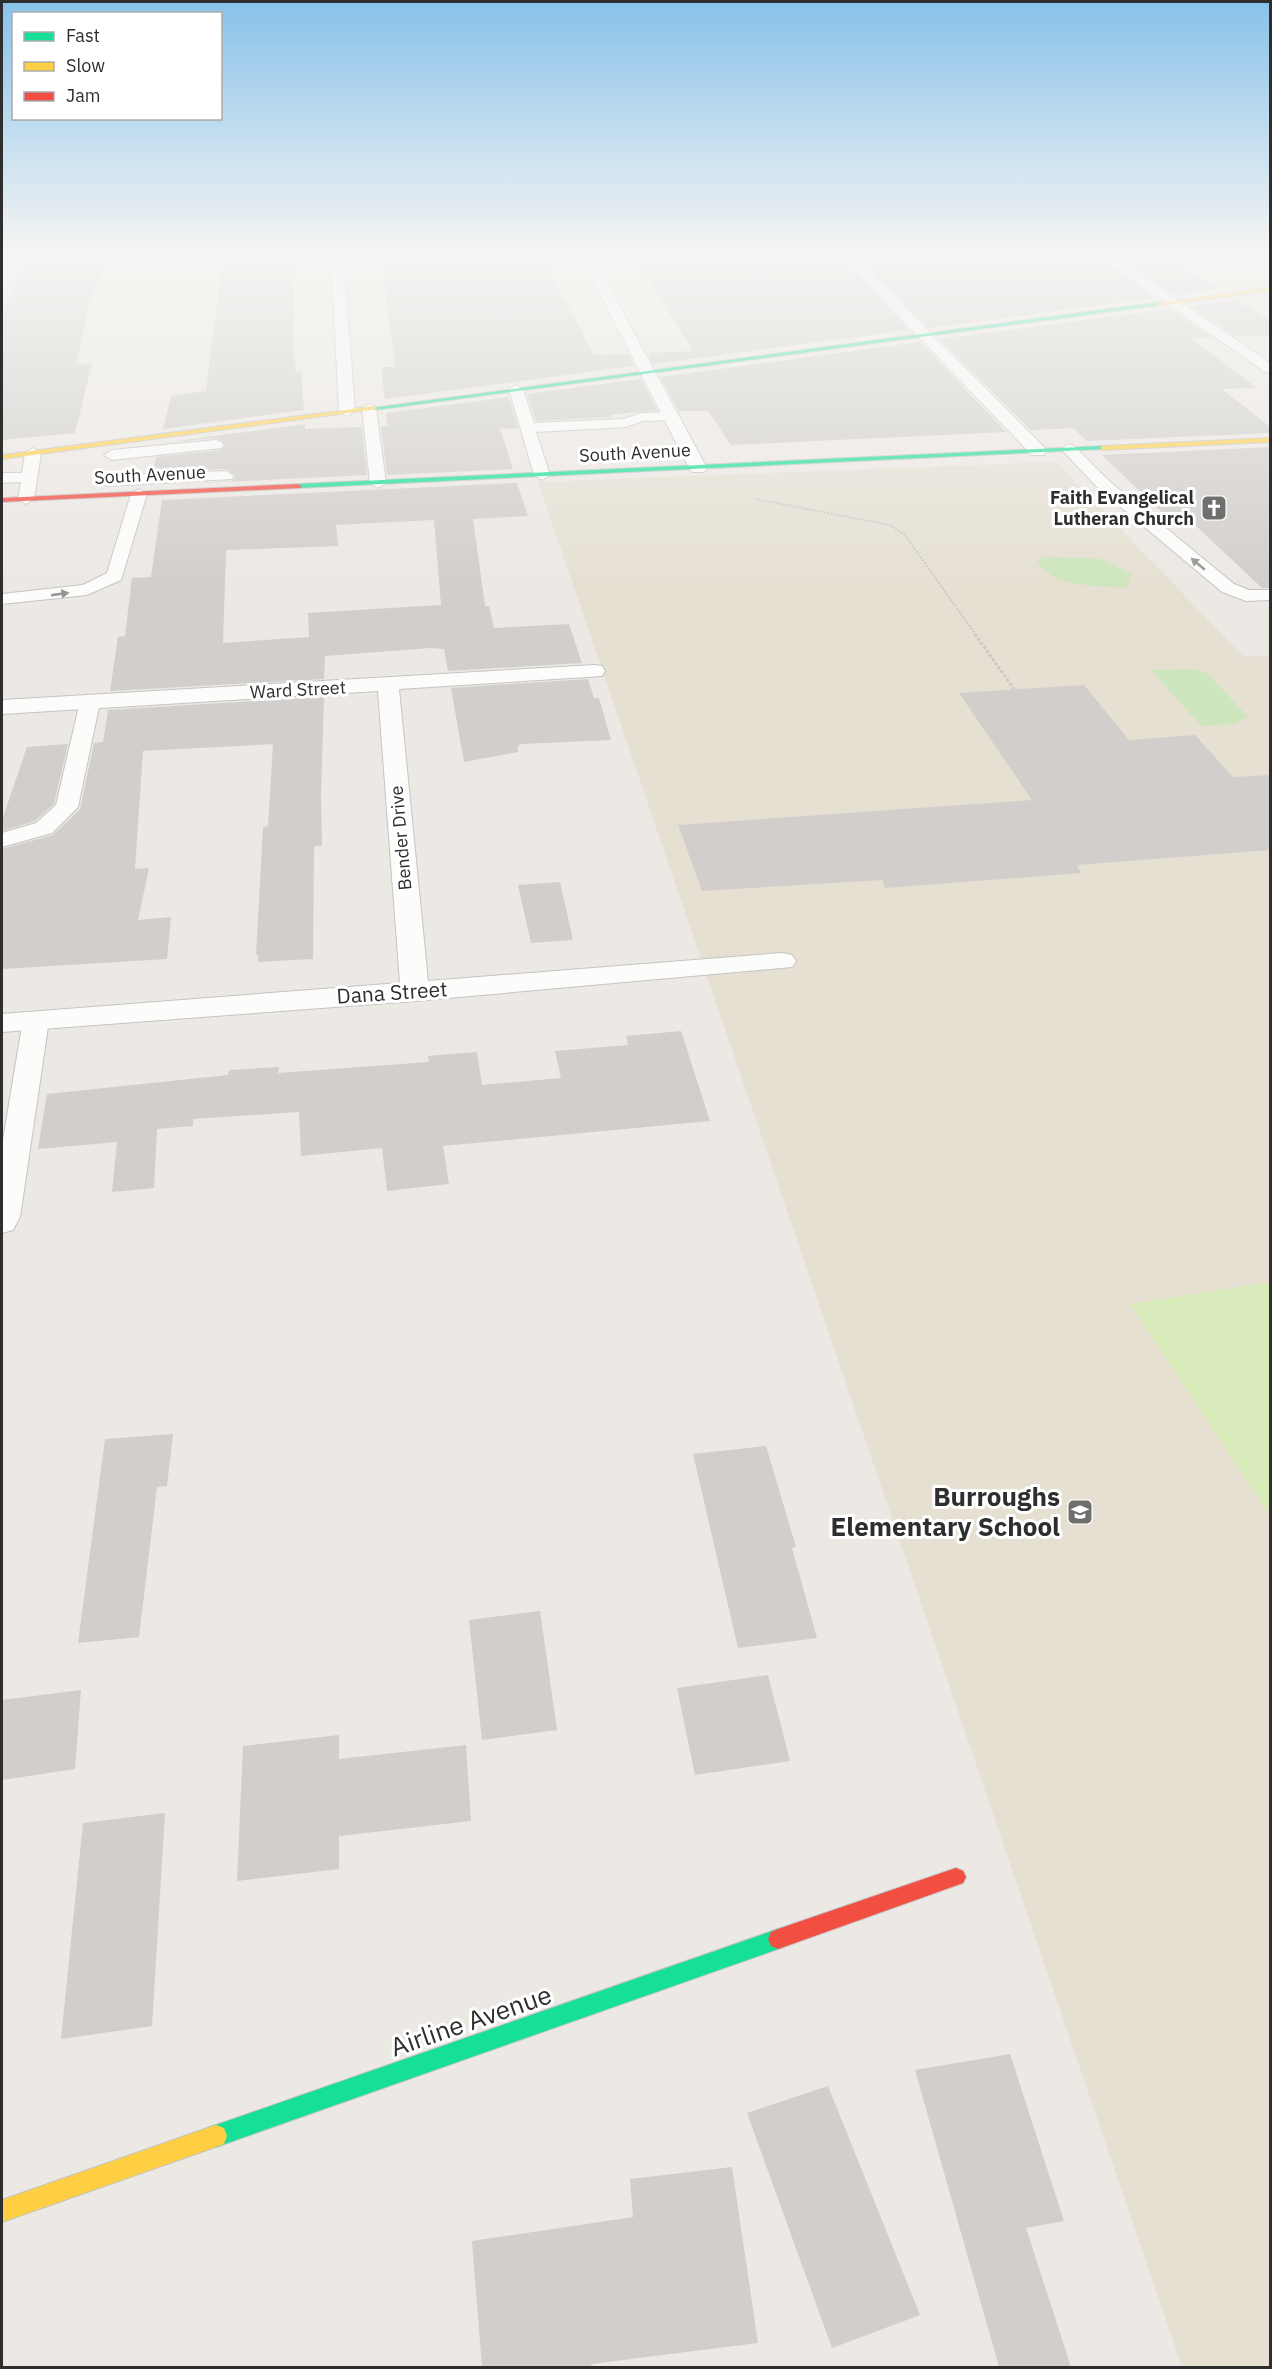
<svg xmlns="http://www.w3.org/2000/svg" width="1272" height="2369" viewBox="0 0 1272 2369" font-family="'IBM Plex Sans',sans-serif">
<rect width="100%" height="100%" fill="#ece8e4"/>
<polygon fill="#e6e0d3" points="1056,462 1244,657 1270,655 1270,2367 1182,2367 538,482"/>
<g fill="#cee6be">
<polygon points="1045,557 1098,558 1131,574 1126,588 1084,585 1056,579 1036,562"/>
<polygon points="1194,669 1207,673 1248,717 1234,724 1201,726 1151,670"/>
</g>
<polygon fill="#d9eabb" points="1270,1282 1270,1516 1130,1304"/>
<g fill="#d1cecb" fill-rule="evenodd">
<polygon points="50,253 91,253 89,258 95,257 92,266 105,265 90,302 76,364 92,363 75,433 2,440 2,314 28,255"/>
<polygon points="704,253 836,253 909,330 653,364 648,353 693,351 634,256"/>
<polygon points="855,253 993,253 997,257 1093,254 1155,298 928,328"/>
<polygon points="1115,253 1159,253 1219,289 1175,295"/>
<polygon points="540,254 594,355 628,354 634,366 385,399 381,367 395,367 381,258"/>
<polygon points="294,257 293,343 296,372 301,372 304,410 163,429 171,396 206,391 222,264 238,263 238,259"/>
<polygon points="1236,300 1270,320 1270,335 1235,336 1191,306"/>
<polygon points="1170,309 1212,337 1190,338 1257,388 1222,389 1270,427 1270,433 1087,441 1073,428 1031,430 940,339"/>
<polygon points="920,342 1006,432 731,445 708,411 679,411 660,377"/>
<polygon points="641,379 657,410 610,415 611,417 536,421 527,394"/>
<polygon points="509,397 518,428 500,429 513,469 387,475 381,426 388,426 386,413"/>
<polygon points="305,424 305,429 362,427 367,475 164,485 232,481 236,476 226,469 153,472 156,457 221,450 226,445 216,438 162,443"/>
<polygon points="1270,447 1270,588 1262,588 1193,523 1174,524 1102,455"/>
<path d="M517 483 528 516 473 519 485 606H489L494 628 569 624 582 663 448 671 444 649 430 648 325 656 324 679 110 691 118 637 125 636 132 578 151 577 162 500ZM434 520 441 605 308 613 309 637 223 643 226 550 338 546 336 525Z"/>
<polygon points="588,679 594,698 599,698 611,740 521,744 518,746 518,752 464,762 451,688"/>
<polygon points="1084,685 1129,740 1195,735 1233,777 1270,775 1270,850 1077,865 1081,873 885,888 882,880 702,891 678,825 1032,800 959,693"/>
<polygon points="324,697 321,795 322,846 314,846 313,959 258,962 258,954 256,955 263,827 268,826 273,744 143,751 135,869 149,868 138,920 171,917 167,959 2,969 2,849 53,835 80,809 94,743 103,742 108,710"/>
<polygon points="68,744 54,804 35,821 2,831 2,820 27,747"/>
<polygon points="560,882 573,940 531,943 518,885"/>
<polygon points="681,1031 710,1121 443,1146 449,1184 387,1191 382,1148 301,1156 299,1112 193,1119 193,1126 157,1129 154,1188 112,1192 117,1142 38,1149 47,1094 228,1075 229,1070 279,1067 278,1073 429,1062 428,1056 477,1052 482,1085 561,1078 555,1051 628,1045 626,1036"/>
<polygon points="173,1434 167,1486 157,1487 139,1637 78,1643 105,1439"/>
<polygon points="766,1446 796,1547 792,1548 817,1638 738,1648 693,1454"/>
<polygon points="540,1611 557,1730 482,1740 469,1620"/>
<polygon points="768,1675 790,1761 695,1775 677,1688"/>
<polygon points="81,1690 75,1769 2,1780 2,1700"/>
<polygon points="339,1735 339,1759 466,1745 471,1821 339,1836 339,1869 237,1881 243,1746"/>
<polygon points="165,1813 152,2026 61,2039 83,1823"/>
<polygon points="1010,2054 1064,2221 1026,2228 1071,2367 999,2367 915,2070"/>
<polygon points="828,2086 920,2315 832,2348 747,2113"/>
<polygon points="732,2167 758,2343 591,2364 592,2367 482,2367 472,2241 633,2217 630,2179"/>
</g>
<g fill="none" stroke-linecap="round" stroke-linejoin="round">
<g stroke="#c5c4c5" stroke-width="2">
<g id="lane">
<polygon points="516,385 523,389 534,423 624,419 641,413 670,412 677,416 670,420 643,421 626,427 536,432 550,475 542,480 534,475 509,389"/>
<polygon points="369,404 376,408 386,483 378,488 370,483 362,408"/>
<polygon points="216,440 221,442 224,445 221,448 112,460 104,455 112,450"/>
<polygon points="1069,444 1074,446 1109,481 1234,584 1249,590 1270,590 1270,600 1246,601 1222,592 1097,487 1061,449"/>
<polygon points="33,448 41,453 34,499 26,504 18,499 21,482 2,483 2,473 22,473 25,453"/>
<polygon points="226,471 234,476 232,479 107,486 99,481 107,476"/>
<polygon points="139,489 147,494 121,580 87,595 2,604 2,594 83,585 107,573 131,494"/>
<polygon points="90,696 97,698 100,702 78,807 52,833 2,847 2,833 36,823 56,805 80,702 83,698"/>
<polygon points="36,1012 45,1014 49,1020 20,1217 13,1230 2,1233 2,1146 23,1020 27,1014"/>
</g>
</g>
<g stroke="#c5c4c5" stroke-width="2">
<g id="street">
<polygon points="331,253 343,253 355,411 347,416 339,411"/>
<polygon points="579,253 591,253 707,468 704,472 692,472 689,468"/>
<polygon points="838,253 851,253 1044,447 1046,451 1044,455 1032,455"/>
<polygon points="1095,253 1110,253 1270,363 1270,373 1265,372"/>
<polygon points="594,665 602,666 605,671 602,676 399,689 428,981 782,953 792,955 796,961 792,967 415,1001 2,1032 2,1014 400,983 378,691 2,714 2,700"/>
</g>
</g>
<g stroke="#c5c4c5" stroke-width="2">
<g id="fast">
<polygon points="1159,302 1161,305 375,410 372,408"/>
<polygon points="1103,446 1105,449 298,488 294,486 298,484"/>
<polygon points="778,1929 785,1932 788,1939 785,1946 778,1949 216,2147 208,2144 205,2136 208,2128 216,2125"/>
</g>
</g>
<g stroke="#c5c4c5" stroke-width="2">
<g id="slow">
<polygon points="1270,287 1270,291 1159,306 1156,304"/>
<polygon points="375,406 377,409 2,459 2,455"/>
<polygon points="1270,438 1270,442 1103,450 1100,448 1103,446"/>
<polygon points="216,2125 224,2128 227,2136 224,2144 2,2222 2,2200"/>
</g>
</g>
<g stroke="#c5c4c5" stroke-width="2">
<g id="jam">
<polygon points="298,484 302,486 301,488 2,502 2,498"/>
<polygon points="956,1868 963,1871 966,1877 963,1883 778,1949 771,1946 768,1939 771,1932 778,1929"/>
</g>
</g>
<polyline stroke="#c9c9c8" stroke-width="2" stroke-dasharray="2 1.5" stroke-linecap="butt" points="755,499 890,525 904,534 976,635"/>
<polyline stroke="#c9c9c8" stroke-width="3" stroke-dasharray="3 2" stroke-linecap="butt" points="975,634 1014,689"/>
<use href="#lane" fill="#fcfcfb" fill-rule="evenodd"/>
<use href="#street" fill="#fcfcfb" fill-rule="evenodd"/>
<use href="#fast" fill="#16e098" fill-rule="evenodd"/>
<use href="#slow" fill="#ffcf43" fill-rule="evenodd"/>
<use href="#jam" fill="#f24e42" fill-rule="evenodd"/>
</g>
<defs><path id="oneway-solid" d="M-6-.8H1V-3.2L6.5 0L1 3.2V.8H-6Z" transform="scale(1.5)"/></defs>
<g fill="#959594">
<use href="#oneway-solid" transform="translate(1198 564) rotate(-140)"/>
<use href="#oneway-solid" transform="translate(60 594) rotate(-8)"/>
</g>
<linearGradient id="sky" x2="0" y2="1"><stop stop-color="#88c2ea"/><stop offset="0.43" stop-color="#f6f5f3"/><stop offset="1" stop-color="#f6f5f3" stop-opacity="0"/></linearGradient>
<rect width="1272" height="585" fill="url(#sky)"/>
<defs>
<g id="church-square" transform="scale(1.35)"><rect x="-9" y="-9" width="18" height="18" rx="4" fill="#706f6e" stroke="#fff"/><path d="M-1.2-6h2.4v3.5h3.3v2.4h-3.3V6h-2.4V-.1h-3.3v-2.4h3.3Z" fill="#fff"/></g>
<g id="school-square" transform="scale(1.35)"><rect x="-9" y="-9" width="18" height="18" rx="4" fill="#706f6e" stroke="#fff"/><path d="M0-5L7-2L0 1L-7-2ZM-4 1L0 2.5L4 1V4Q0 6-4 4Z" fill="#fff"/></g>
</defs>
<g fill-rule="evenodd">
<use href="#church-square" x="1214" y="508"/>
<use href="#school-square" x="1080" y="1512"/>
</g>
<g text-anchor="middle" stroke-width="6" stroke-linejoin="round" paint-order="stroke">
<g font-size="18" fill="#2e2e2e" stroke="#fff">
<text transform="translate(635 453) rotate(-3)" y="6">South Avenue</text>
<text transform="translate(150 475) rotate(-3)" y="6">South Avenue</text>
<text transform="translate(298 690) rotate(-3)" y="6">Ward Street</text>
<text transform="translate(401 838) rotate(-95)" y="6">Bender Drive</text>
</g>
<g font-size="18" font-weight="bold" fill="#2e2e2e" stroke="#fff" text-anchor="end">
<text x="1194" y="504">Faith Evangelical<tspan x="1194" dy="21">Lutheran Church</tspan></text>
</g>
<g font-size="21" fill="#2e2e2e" stroke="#fff">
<text transform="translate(392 993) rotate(-4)" y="7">Dana Street</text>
</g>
<g font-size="26" font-weight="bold" fill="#2e2e2e" stroke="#fff" text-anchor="end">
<text x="1060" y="1506">Burroughs<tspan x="1060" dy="30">Elementary School</tspan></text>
</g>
<g font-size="26" fill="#2e2e2e" stroke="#fff">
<text transform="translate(471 2021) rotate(-19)" y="9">Airline Avenue</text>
</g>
</g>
<rect width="1272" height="2369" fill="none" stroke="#2e2e2e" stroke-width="6"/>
<rect x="12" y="12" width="210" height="108" fill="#ffffff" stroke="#ababab" stroke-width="1.5"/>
<rect x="24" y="32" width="30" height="9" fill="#16e098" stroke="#ababab" stroke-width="1.5"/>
<text x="66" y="42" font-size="18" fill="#2e2e2e">Fast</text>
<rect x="24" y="62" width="30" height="9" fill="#ffcf43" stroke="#ababab" stroke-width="1.5"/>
<text x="66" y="72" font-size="18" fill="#2e2e2e">Slow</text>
<rect x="24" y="92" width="30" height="9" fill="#f24e42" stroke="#ababab" stroke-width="1.5"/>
<text x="66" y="102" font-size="18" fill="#2e2e2e">Jam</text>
</svg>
